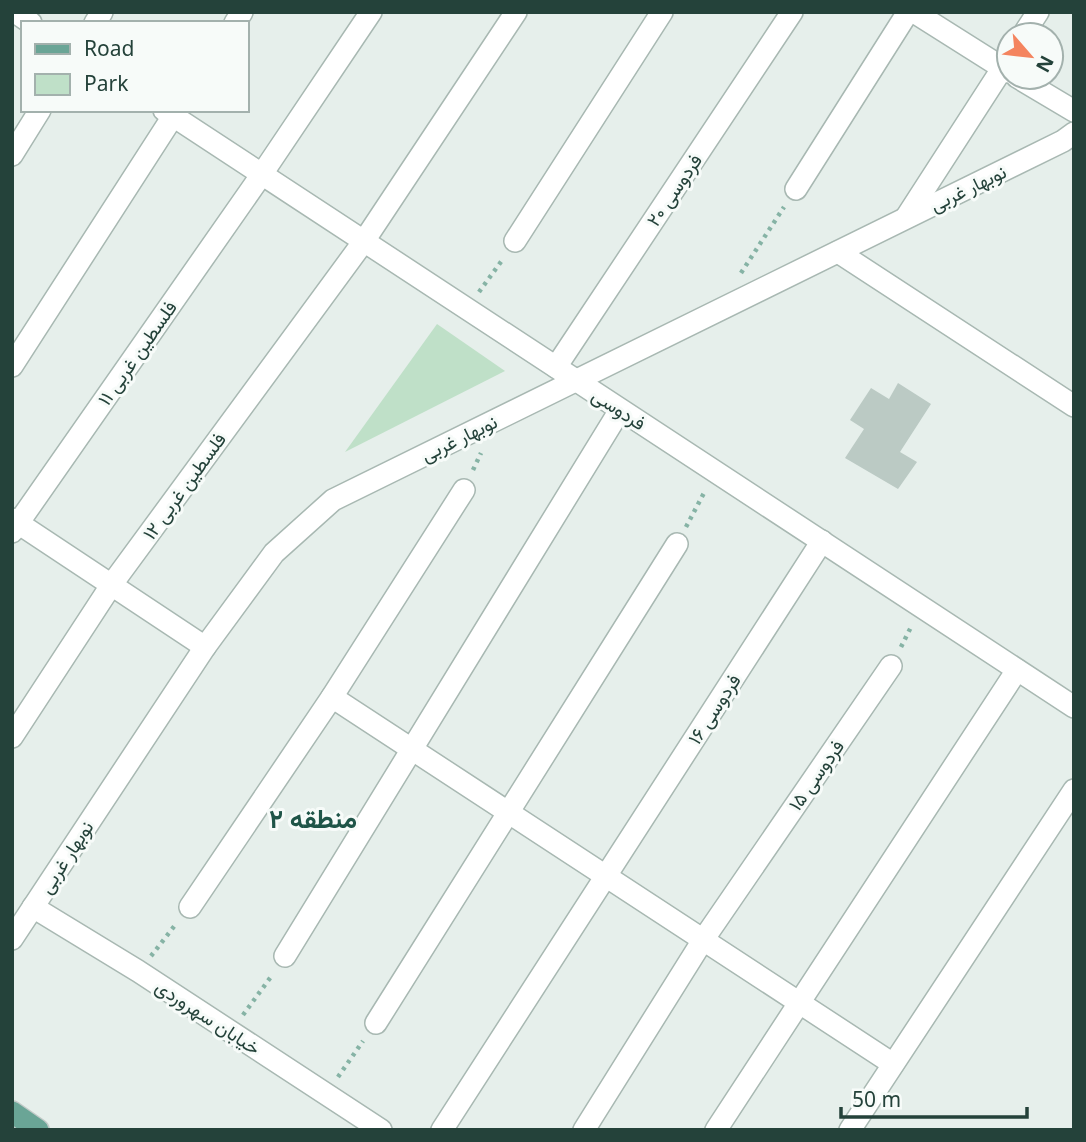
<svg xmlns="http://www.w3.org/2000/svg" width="1086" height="1142" viewBox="0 0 1086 1142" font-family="'Noto Sans',Vazirmatn,sans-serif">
<rect width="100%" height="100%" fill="#e6efeb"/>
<polygon fill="#bfe0c8" points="437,324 505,371 345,452"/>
<polygon fill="#bbcac4" points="898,383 931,404 900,452 917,462 898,489 845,458 864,429 850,420 871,388 889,399"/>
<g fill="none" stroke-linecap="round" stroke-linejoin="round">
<g stroke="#a8b8b2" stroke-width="24">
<g id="minor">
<polyline points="15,12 31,23"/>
<polyline points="914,12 1009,72"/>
<polyline points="95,23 102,12"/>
<polyline points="235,23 242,12"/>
<polyline points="1023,35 1038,12"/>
<polyline points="1017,77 1074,111"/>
<polyline points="164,110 1074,707"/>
<polyline points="12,155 40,110"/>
<polyline points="796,189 908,12"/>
<polyline points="907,216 1009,58"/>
<polyline points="515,241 662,12"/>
<polyline points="838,252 1074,406"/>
<polyline points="12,366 177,110"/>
<polyline points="556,367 792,12"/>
<polyline points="12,519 205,647"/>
<polyline points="12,532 262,174 371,12"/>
<polyline points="332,697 893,1064"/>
<polyline points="12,737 112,584 364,241 516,12"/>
<polyline points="33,907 138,971 381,1130"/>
<polyline points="190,907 332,697 464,490"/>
<polyline points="12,939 205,647 274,553 333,500 1063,141 1074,133"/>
<polyline points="285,956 620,410"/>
<polyline points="376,1023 677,544"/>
<polyline points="442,1130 822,541"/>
<polyline points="584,1130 703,940 891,666"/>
<polyline points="716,1130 1017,670"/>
<polyline points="850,1130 1074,790"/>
</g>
</g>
<g stroke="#c2cac8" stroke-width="24">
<polyline id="major" points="12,1112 38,1130"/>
</g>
<g stroke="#86b3a5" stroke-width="4.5" stroke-dasharray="3.5 5" stroke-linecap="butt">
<polyline points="741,273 784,207"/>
<polyline points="479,292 503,259"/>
<polyline points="473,470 481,453"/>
<polyline points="686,527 705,491"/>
<polyline points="901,647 911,627"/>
<polyline points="151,956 176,924"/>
<polyline points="243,1015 273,974"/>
<polyline points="338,1077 363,1041"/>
</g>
<use href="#minor" stroke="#fff" stroke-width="21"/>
<use href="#major" stroke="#6aa596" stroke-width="21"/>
</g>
<g text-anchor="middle" stroke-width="6" stroke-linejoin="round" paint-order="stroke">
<g font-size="19" fill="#24423a" stroke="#f7fbf9">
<text transform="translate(968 188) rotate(-26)" y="7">نوبهار غربی</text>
<text transform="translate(674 190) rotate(-56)" y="7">فردوسی ۲۰</text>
<text transform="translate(137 353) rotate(-55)" y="7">فلسطین غربی ۱۱</text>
<text transform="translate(619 409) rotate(33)" y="7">فردوسی</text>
<text transform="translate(459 438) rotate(-26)" y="7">نوبهار غربی</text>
<text transform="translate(184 486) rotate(-54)" y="7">فلسطین غربی ۱۲</text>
<text transform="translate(714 709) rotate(-57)" y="7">فردوسی ۱۶</text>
<text transform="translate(816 775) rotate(-55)" y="7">فردوسی ۱۵</text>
<text transform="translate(66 857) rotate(-57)" y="7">نوبهار غربی</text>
<text transform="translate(208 1017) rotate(33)" y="7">خیابان سهروردی</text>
</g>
<g font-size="26" font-weight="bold" fill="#1f5548" stroke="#f7fbf9">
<text x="313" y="828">منطقه ۲</text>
</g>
</g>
<rect width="1086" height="1142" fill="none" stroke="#24423a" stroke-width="28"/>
<rect x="21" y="21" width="228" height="91" fill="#f7fbf9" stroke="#a3b1ad" stroke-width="2"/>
<rect x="35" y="44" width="35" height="10" fill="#6aa596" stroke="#a3b1ad" stroke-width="2"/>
<text x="84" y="56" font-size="21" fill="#24423a">Road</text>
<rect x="35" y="74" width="35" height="21" fill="#bfe0c8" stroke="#a3b1ad" stroke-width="2"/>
<text x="84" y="91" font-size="21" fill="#24423a">Park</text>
<g transform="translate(1030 56) rotate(118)"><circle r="33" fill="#f7fbf9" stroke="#a3b1ad" stroke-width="2"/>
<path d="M0-5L12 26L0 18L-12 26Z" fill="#f4845f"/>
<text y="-10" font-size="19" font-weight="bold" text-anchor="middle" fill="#24423a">N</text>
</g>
<path d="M841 1107v10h186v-10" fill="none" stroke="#24423a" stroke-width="3.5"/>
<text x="852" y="1107" font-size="21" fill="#24423a" stroke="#f7fbf9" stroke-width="5" paint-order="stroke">50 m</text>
</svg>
